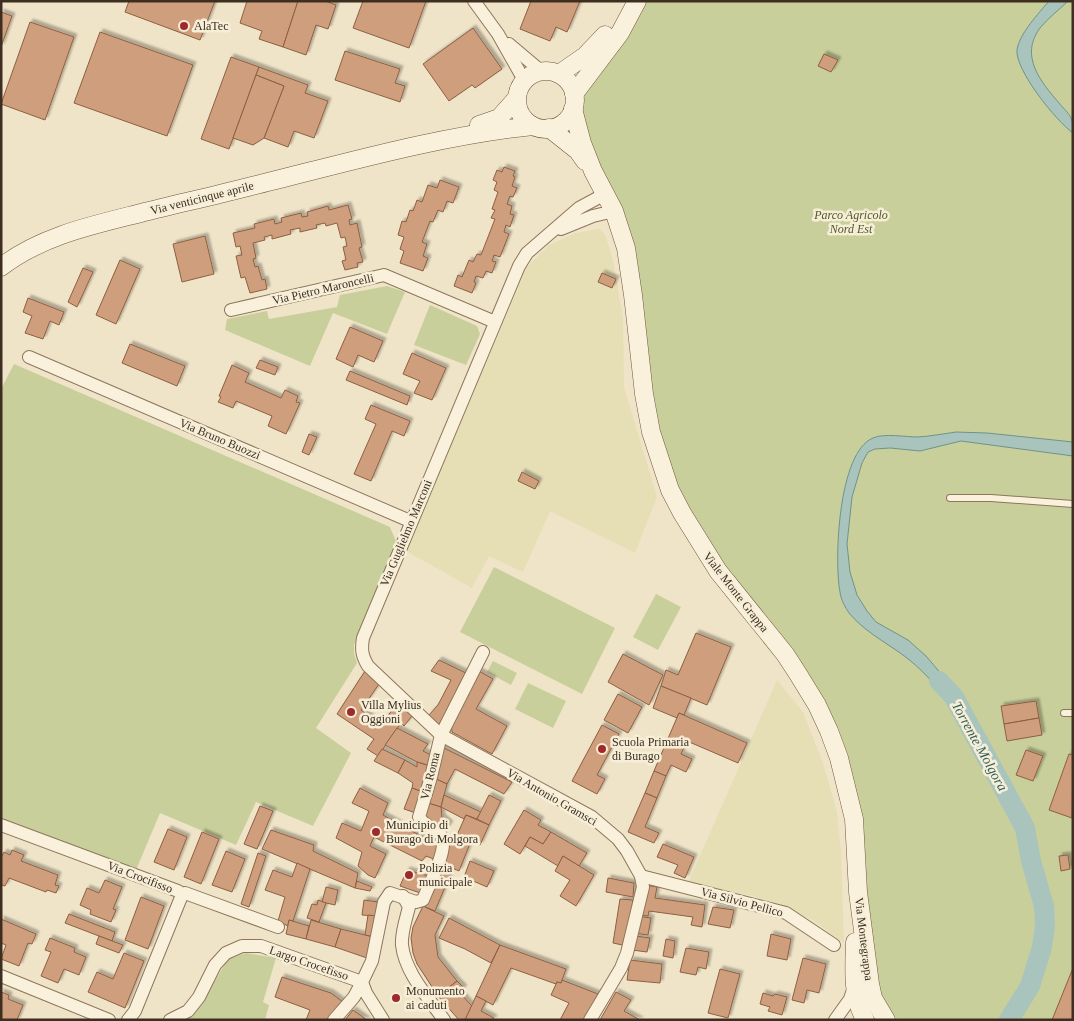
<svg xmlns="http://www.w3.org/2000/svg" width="1074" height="1021" viewBox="0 0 1074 1021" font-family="Georgia,serif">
<defs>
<filter id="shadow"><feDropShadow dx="3" dy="-3" stdDeviation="1" flood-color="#0004"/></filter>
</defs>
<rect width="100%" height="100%" fill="#f0e4c8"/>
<g fill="#e6deb5">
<polygon points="599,229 605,234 613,260 623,318 624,387 657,497 635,553 550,511 523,572 489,556 472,588 406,551 527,267 549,245 576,233"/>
<polygon points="777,680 803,712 823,763 837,812 841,852 844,943 813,920 753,896 688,883"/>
</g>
<g fill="#c9cf9b">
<polygon points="643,1 1073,1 1073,1020 897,1020 882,1000 872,977 864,886 865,849 856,801 836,736 702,538 660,451 641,323 584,139 580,104 583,93"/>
<polygon points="387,286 405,292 387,334 333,313 310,366 225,330 227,319 267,311 269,319 337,307 340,295"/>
<polygon points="430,305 477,326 480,334 466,365 414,345"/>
<polygon points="14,364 390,527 397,544 354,645 354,653 357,663 316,728 351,753 313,826 256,802 236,845 160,813 136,870 1,820 1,389"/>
<polygon points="494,567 615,628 582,694 460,632"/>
<polygon points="656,594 681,607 658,650 633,637"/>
<polygon points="493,661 517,673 511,685 487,672"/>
<polygon points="528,683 566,701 553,728 515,709"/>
<polygon points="246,953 276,958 263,1002 269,1005 265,1020 186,1020 196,1012 228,959"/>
</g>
<g fill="#a9c4bc" stroke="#6f938a">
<path d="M1049 1H1068C1059 10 1048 18 1040 28 1019 56 1041 82 1059 103 1070 116 1073 115 1073 133 1056 121 1015 70 1017 50 1019 34 1039 13 1049 1Z"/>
<path d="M956 432 987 433 1073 442V456L961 441 920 451 890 448 875 449 868 452 862 463 852 497 847 544 850 572 857 595 867 611 876 622 908 640 926 656 948 682 960 700 950 705C937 686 922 669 903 655 885 642 864 631 849 613 845 607 841 600 840 592 834 561 838 452 873 438 883 433 906 437 918 437 931 436 943 434 956 432Z"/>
</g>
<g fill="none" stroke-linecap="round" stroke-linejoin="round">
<polyline stroke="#a9c4bc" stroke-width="20" points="939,681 954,697 1025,828 1031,861 1044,906 1045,926 1042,947 1030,986 1009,1020"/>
</g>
<g fill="#cf9f7d" stroke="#8d5f41" filter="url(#shadow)">
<polygon points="129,1 215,1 200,40 125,12"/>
<polygon points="247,1 298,1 283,47 259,39 262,31 240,23"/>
<polygon points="298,1 325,1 336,5 328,29 316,25 306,55 283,47"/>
<polygon points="363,1 426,1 409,48 353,28"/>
<polygon points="531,1 580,1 567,32 556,27 550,41 520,29"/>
<polygon points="1,12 12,16 1,47"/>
<polygon points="30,22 74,37 45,120 1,104"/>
<polygon points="473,28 502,69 475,88 472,85 449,101 423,64"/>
<polygon points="100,32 193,65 167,136 74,103"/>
<polygon points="345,51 400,69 395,83 405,86 400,102 335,80"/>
<polygon points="824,54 838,60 831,72 818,66"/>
<polygon points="231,57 259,67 229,149 201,139"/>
<polygon points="259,67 308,85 305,93 328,101 314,138 294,131 288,147 264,138 284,86 256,75"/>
<polygon points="256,75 284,86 264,138 253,145 233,138"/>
<polygon points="504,167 515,171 513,176 515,177 512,186 517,188 513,197 510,196 507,204 512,206 510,214 514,215 510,227 506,225 504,232 509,234 500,257 494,255 492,261 496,262 492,273 486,271 483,278 476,276 474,282 476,283 472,293 454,286 458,275 462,277 469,260 473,262 477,254 481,255 495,219 491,218 495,210 492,209 498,192 494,190 497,182 493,180 497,170 502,172"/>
<polygon points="440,180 459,187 453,203 447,201 443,212 438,210 433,222 430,221 422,242 427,244 423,256 428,258 423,271 400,263 404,251 400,249 404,237 398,235 402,221 406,222 410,210 413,211 417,200 422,202 428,185 437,188"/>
<polygon points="348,205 352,219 349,220 350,225 357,223 362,247 359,248 363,262 357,263 358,267 345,270 342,261 346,260 343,247 347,246 345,237 341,238 337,223 326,226 325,223 316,225 317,228 300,232 300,228 290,230 291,234 272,239 272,235 264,237 265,240 253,243 256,258 253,259 255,267 258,266 262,280 265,279 267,289 250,293 245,277 241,278 236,256 242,255 240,246 236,247 233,233 255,228 254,224 274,219 275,224 282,222 281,218 301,213 302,217 308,216 307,212 328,206 329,210"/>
<polygon points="205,236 214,274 182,282 173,244"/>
<polygon points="120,260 140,269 116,324 96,315"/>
<polygon points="83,268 93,272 77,307 68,302"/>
<polygon points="602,273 616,279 612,288 598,282"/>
<polygon points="28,298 64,312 59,325 50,321 43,339 25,333 32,316 23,312"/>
<polygon points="350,327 383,341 374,362 358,355 353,367 336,359"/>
<polygon points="130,344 185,366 177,386 122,363"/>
<polygon points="412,353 446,368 432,400 414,393 420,381 403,374"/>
<polygon points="260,360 278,367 275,375 256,368"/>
<polygon points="232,365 249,373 245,382 281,398 285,390 298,396 296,402 300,403 286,434 268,426 272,416 236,401 233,408 218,402 221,397 219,396"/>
<polygon points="350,371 410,396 407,405 346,380"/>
<polygon points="371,405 410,421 404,436 392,431 371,481 354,474 376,424 365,419"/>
<polygon points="309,434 317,437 309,455 302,452"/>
<polygon points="522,472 539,481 535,489 518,481"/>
<polygon points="696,633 731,647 707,705 661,686 666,670 678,675"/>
<polygon points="623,654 663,675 649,705 608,682"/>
<polygon points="439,660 468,674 445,719 439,725 429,715 438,705 451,680 431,671"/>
<polygon points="365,671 379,684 361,710 381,725 398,702 412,716 404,726 401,723 378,756 367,749 374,739 337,714"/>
<polygon points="479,671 493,679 476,709 507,726 492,754 452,732 451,722"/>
<polygon points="661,686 691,698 684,715 679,713 677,718 653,708"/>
<polygon points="618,694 642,707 628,733 604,720"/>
<polygon points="1036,701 1039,718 1004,724 1001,706"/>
<polygon points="679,713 747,743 738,763 687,741 681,754 692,759 686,772 671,765 666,776 654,771"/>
<polygon points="1039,718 1042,735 1007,741 1004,724"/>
<polygon points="602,725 619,734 597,775 605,779 597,794 572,781"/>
<polygon points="397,728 428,744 423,751 431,755 430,766 417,762 385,745"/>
<polygon points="442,747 512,782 504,794 455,769 447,784 434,778"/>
<polygon points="382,749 405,760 398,773 374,761"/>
<polygon points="1026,750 1043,756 1033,781 1016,775"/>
<polygon points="1069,754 1073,755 1072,818 1049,810"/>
<polygon points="405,760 417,767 417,762 430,766 423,792 412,788 413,783 398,773"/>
<polygon points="654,771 666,776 657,798 645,793"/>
<polygon points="434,778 447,784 441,807 428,803"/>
<polygon points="360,788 388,803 383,815 428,840 431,834 440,842 436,860 426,856 422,861 374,837 370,846 386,854 375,878 368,875 358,866 362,852 336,838 342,823 361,831 369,811 352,803"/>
<polygon points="412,788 423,792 416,813 404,809"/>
<polygon points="645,793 657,798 645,827 659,833 654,843 628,832"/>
<polygon points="444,795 481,812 477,819 466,815 464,819 441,807"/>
<polygon points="489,795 501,801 489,825 477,819"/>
<polygon points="428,803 441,807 442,817 450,824 442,834 424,819"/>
<polygon points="260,806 273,811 257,849 244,844"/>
<polygon points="524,810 541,820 538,825 551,832 543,844 530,837 520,854 504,844"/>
<polygon points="466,815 489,825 480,845 457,835"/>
<polygon points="168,829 187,837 174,870 154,862"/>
<polygon points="271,830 314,845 313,851 358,873 355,888 262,849"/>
<polygon points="202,832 219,839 201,884 184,877"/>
<polygon points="551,832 587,853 579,866 563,856 558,866 525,846 530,837 543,844"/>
<polygon points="457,835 471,841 459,871 441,863 448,843"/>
<polygon points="663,844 694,857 685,878 674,873 678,865 657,857"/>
<polygon points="12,850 24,855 21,861 58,875 55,885 59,886 56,893 47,890 46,892 9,878 5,886 1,885 1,858 4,852 10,855"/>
<polygon points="226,851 245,859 232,892 212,885"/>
<polygon points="258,853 266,856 249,907 241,904"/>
<polygon points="1068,855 1070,869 1061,871 1059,856"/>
<polygon points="563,856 594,875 576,906 560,896 570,880 555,871"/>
<polygon points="470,861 494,871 487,887 464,877"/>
<polygon points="297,863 310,869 293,921 289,920 288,926 278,921 285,897 265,890 273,870 292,877"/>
<polygon points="441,863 453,868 435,911 423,906"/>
<polygon points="407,870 429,876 420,893 400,886"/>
<polygon points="608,878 634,883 633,897 606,892"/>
<polygon points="105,880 122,887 113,909 116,910 111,922 90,914 91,910 80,905 87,888 99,893"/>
<polygon points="357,881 372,887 370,891 355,888"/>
<polygon points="645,885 657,887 655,898 705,905 702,927 691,925 693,917 649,911 648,916 638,915"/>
<polygon points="326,887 338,890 335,905 322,902"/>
<polygon points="141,897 164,906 148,949 125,940"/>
<polygon points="620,899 633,900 627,946 613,943"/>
<polygon points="318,900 326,903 319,922 307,918 312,904 317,905"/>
<polygon points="364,900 378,902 376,916 362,915"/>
<polygon points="423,906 444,916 435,935 438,957 457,981 438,996 417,964 413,953 411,938 413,927"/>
<polygon points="713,907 734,910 730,928 708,924"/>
<polygon points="69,914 115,932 112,941 65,923"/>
<polygon points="368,915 376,916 373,937 365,935"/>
<polygon points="637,916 651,918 648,935 634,933"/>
<polygon points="449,918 500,945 491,963 465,949 439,938"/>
<polygon points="1,919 36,934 32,944 28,943 19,966 1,959 6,945 1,943"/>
<polygon points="289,920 309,926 306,939 286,934"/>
<polygon points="311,920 341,929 335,947 306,939"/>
<polygon points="341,929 373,937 367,958 335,947"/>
<polygon points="771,934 791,939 787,960 767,956"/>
<polygon points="99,936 123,945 119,953 96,944"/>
<polygon points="635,936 650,938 647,952 632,950"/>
<polygon points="50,938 75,948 74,952 86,957 79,975 64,969 58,983 41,976 51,952 45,950"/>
<polygon points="666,939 675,941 673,958 663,956"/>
<polygon points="500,945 566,969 561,983 557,982 556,984 511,968 493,1005 476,996"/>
<polygon points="686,948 709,952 706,969 698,967 696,975 680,972"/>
<polygon points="124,953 144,961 125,1008 88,992 97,972 113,979"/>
<polygon points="803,958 826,964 819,993 807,990 804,1003 792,1000"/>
<polygon points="630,960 662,964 660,983 627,980"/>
<polygon points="1073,968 1073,1020 1052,1020"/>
<polygon points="720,969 740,974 728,1018 708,1013"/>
<polygon points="282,977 331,993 343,1002 329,1020 306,1020 310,1010 275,997"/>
<polygon points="562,980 598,994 584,1020 560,1020 569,1003 551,995 557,982 561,983"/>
<polygon points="457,981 464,988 459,992 472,1006 465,1020 459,1020 438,996"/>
<polygon points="1,992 9,995 8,999 23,1005 17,1020 1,1020"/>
<polygon points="616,992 631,1000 624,1011 640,1020 600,1020"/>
<polygon points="763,993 773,996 775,994 787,997 782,1015 768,1011 770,1007 760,1004"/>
<polygon points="476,996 486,1001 481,1011 494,1018 493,1020 465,1020"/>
<polygon points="353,1010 367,1020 345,1020"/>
</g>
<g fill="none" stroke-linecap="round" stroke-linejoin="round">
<g stroke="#8d765c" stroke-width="8">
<g id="lane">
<polyline points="950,498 991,498 1073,504"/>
<polyline points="1064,713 1073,713"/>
</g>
</g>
<g stroke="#8d765c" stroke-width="14">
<g id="street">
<polyline points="474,1 498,34 524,80"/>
<polyline points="509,44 541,71"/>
<polyline points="561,229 593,216 614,211"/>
<polyline points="231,310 384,275 495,322"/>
<polyline points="29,357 410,521"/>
<polyline points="1,825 178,891 182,895 185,893 278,927"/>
<polyline points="641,876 786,913 834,945"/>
<path d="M403 896 409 907C406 919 401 933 402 945 405 973 429 998 444 1020"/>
<polyline points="1,976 109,1020"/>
<polyline points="128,1020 135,1011 182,895"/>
<polyline points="170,1020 188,1011 199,997 215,965 226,953 242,946 261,946 362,982 354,997 334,1020"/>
<path d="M383 1020 366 993 362 982 372 961 384 902 390 893 416 902 423 900C428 886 448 851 442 837 437 828 424 827 419 817L431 777 441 735 483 652"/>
<path d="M590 1020 621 968 627 953 643 887 641 876 627 851 618 839 592 817 441 735 368 666C362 656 361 650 363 638L519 266 527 253 579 208 605 194"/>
<polyline points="835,1020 850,999 854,987"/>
</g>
</g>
<g stroke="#6f573f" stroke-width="19">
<g id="secondary">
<circle cx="546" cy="100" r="29"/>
<polyline points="559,74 585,56 605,35"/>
<polyline points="574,94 620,33 637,1"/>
<polyline points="573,109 582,143 593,171 614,211 626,248 633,295 644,394 651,432 670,490 682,513 718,571 785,654 798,674 817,705 829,731 839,758 854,819 858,892 870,984 873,998 886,1020"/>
<polyline points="479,125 499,118 516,99"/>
<polyline points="549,128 578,151 585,161"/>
<path d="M1 267C41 236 93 225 141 213 177 204 213 196 248 187 342 164 437 136 533 126"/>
<path d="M855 942C854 970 852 995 865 1020"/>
</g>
</g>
<use href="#lane" stroke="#faf1dc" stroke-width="6"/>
<use href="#street" stroke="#faf1dc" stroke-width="12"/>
<use href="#secondary" stroke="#faf1dc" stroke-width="18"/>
</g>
<g fill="#9e2a2b" stroke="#f7eed8" stroke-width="2">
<circle cx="184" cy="26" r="5"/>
<circle cx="351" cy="712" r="5"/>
<circle cx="602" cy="749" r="5"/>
<circle cx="376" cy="832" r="5"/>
<circle cx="409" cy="875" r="5"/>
<circle cx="396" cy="998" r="5"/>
</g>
<g text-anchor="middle" stroke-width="5" stroke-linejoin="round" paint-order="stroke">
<g font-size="12" fill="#3d2e20" stroke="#f7eed8" text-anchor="start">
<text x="194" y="30">AlaTec</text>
<text x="361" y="709">Villa Mylius<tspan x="361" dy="14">Oggioni</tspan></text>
<text x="612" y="746">Scuola Primaria<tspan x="612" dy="14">di Burago</tspan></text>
<text x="386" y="829">Municipio di<tspan x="386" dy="14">Burago di Molgora</tspan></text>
<text x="419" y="872">Polizia<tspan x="419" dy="14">municipale</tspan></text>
<text x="406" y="995">Monumento<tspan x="406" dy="14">ai caduti</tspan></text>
</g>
<g font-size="12" fill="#3d2e20" stroke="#f7eed8">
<text transform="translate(202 198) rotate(-14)" y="4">Via venticinque aprile</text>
<text transform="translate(323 289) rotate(-13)" y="4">Via Pietro Maroncelli</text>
<text transform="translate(220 439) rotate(23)" y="4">Via Bruno Buozzi</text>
<text transform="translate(406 533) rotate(-67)" y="4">Via Guglielmo Marconi</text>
<text transform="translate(736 592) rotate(52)" y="4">Viale Monte Grappa</text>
<text transform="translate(430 776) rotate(-76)" y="4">Via Roma</text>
<text transform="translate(552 797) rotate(30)" y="4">Via Antonio Gramsci</text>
<text transform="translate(140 877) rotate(21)" y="4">Via Crocifisso</text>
<text transform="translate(742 902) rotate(15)" y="4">Via Silvio Pellico</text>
<text transform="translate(864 939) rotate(83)" y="4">Via Montegrappa</text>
<text transform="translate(309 963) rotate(19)" y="4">Largo Crocefisso</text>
</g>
<g font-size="12" font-style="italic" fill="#4d5a26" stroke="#f7eed8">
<text x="851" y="219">Parco Agricolo<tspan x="851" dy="14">Nord Est</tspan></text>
</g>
<g font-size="14" font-style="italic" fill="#2f5d5a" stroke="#f7eed8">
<text transform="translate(980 746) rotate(61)" y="5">Torrente Molgora</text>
</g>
</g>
<rect width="1074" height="1021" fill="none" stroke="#3d2e20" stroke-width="5"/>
</svg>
